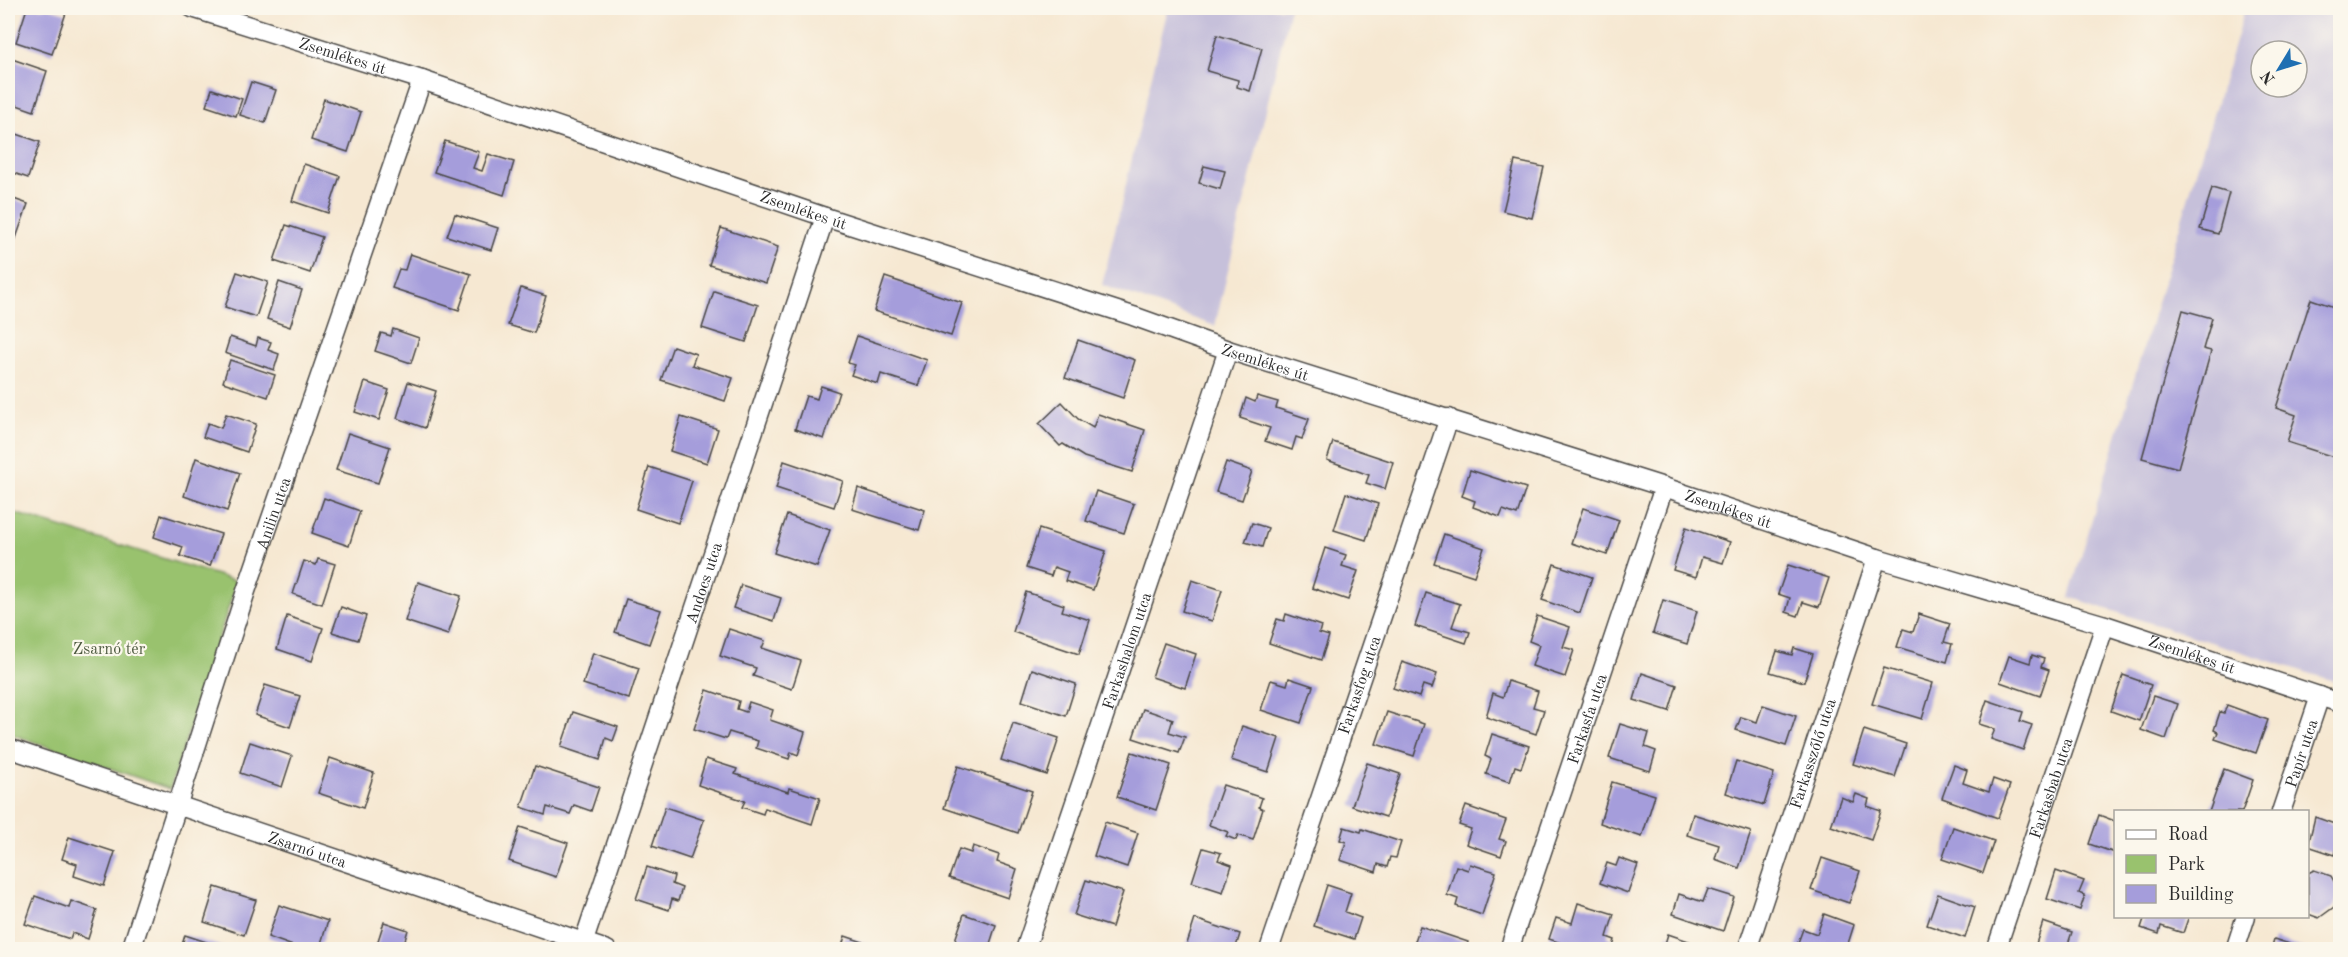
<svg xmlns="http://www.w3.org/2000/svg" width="2348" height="957" viewBox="0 0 2348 957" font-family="'Old Standard TT',serif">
<rect width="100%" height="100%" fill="#fbf7ec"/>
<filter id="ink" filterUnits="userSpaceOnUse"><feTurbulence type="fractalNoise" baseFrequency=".0167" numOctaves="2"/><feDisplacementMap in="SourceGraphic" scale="12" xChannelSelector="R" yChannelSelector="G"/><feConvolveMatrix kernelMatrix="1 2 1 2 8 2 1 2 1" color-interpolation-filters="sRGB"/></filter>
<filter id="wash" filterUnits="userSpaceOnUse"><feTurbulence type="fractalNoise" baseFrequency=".008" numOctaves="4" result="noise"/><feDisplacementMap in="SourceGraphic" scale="24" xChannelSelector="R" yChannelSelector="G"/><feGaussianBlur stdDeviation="1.35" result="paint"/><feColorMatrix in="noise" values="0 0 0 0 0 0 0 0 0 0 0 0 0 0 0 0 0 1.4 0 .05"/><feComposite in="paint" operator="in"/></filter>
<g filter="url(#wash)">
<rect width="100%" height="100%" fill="#f6e8d2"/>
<g fill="#c6c0da" fill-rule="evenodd">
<polygon points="1168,8 1290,8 1215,326 1102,285"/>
<path d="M2245 8H2340V683L2069 597ZM2261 51H2297V87H2261Z"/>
</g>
<polygon fill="#99c26e" stroke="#62764c" stroke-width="1.5" points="8,511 237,581 170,789 8,733"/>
<g id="blocks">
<g fill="#a59ddb">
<polygon points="27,8 49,8 66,13 52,54 16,42"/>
<polygon points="1217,35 1262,48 1250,91 1237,87 1238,80 1207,71"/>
<polygon points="12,59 47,71 34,111 8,102 8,72"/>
<polygon points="251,82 276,90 265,123 240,115"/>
<polygon points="212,89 242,99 236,116 206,106"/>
<polygon points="324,99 361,112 348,152 311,140"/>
<polygon points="8,131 40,142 28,178 8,171"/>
<polygon points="445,141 479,152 473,168 482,171 488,154 514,162 504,195 434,172"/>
<polygon points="1515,161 1544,167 1532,218 1503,211"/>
<polygon points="304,164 340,176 328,213 292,201"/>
<polygon points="1204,166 1225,171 1220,189 1199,183"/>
<polygon points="2212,188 2229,193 2218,234 2200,229"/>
<polygon points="8,197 28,204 15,241 8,238"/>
<polygon points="455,214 498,228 491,250 447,236"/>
<polygon points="286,225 322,237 310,273 274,261"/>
<polygon points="721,228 778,247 766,283 709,265"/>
<polygon points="410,254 471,274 459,310 392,288 399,269 405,270"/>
<polygon points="237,272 268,282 256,317 225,307"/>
<polygon points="885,277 962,303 951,336 874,311"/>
<polygon points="279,282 302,290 290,327 267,319"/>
<polygon points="521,288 546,296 534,333 508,325"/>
<polygon points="714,291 758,305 746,342 702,328"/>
<polygon points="2311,299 2340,309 2340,459 2287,442 2296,415 2276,408"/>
<polygon points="2183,310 2212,318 2203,349 2211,351 2178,468 2142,458"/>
<polygon points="393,329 419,338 411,363 375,351 381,333 391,336"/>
<polygon points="857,336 927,360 918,386 881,374 878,384 851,375 855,365 848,363"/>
<polygon points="230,337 256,346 258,338 271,342 268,350 279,354 274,370 225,353"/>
<polygon points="1078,340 1135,360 1123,398 1065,378"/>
<polygon points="673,346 696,354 692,365 733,378 725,401 661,380"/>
<polygon points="230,360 275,375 268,397 223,382"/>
<polygon points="365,382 389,390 379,420 355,412"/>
<polygon points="408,382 436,391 425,428 397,418"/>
<polygon points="821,386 839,392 824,439 795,429 806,396 817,399"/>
<polygon points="1257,396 1278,402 1276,408 1309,419 1302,439 1296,437 1292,450 1265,441 1270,428 1240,418 1246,398 1255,402"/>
<polygon points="1062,402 1078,419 1093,428 1098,414 1145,430 1132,472 1084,457 1063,444 1060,446 1039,424"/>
<polygon points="226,414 256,424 247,452 203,437 208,423 221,428"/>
<polygon points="681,417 718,429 707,463 670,451"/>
<polygon points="348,433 390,447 378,483 336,470"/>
<polygon points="1333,442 1393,462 1385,489 1366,483 1369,475 1327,460"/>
<polygon points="196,458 240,473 227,511 184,496"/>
<polygon points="784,461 843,481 834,507 776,488"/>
<polygon points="1226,462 1252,471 1242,500 1216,492"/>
<polygon points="649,467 692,481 678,523 636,509"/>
<polygon points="1470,470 1526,488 1517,515 1503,510 1500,517 1473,507 1475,501 1462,496"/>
<polygon points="858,488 925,510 919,530 852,509"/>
<polygon points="1096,491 1134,504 1124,533 1086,521"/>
<polygon points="1346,493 1378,504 1366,540 1334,530"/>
<polygon points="324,498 360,511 349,546 312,533"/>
<polygon points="1583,508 1619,520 1607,555 1571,543"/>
<polygon points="161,515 221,534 210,566 180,556 183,547 154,537"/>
<polygon points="787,515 830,530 817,567 774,553"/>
<polygon points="1252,523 1268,528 1262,547 1245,542"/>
<polygon points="1686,527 1730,542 1723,563 1702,557 1696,577 1673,570"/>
<polygon points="1039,529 1106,551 1093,590 1065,581 1068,572 1054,567 1051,576 1026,568"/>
<polygon points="1444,534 1484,548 1474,576 1434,563"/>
<polygon points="1325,548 1346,555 1342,566 1358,571 1348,600 1312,588"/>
<polygon points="318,559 335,564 322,604 293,594 304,561 316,565"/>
<polygon points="1554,564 1592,577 1580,613 1542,600"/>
<polygon points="1788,565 1829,578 1819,607 1803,602 1798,616 1786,612 1790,598 1778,594"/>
<polygon points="1192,580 1222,590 1212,621 1182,611"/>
<polygon points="418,582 461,596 448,635 405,621"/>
<polygon points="741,585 781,598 774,621 733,608"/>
<polygon points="1026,592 1064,605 1062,611 1090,620 1079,654 1013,632"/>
<polygon points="1426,593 1460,604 1452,627 1470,632 1466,643 1415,626"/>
<polygon points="626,599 661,610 649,644 615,632"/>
<polygon points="1663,600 1697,611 1687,644 1653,633"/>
<polygon points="341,607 366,616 358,640 332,632"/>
<polygon points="1286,614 1321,626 1319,633 1329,636 1321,660 1269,643 1277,619 1284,621"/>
<polygon points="1919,614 1950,624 1944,642 1952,644 1947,662 1897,647 1903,629 1913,632"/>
<polygon points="287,616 323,628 312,661 277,649"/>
<polygon points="1537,616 1570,627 1563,647 1574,650 1565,677 1532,666 1539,645 1529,641"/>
<polygon points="729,629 765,641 762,648 801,661 792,689 753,676 756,668 720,656"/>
<polygon points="1164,643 1196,654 1185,688 1152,677"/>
<polygon points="1794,648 1813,654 1804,682 1770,672 1777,651 1792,655"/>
<polygon points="593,653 639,668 629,699 583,684"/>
<polygon points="2032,655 2044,659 2041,667 2049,670 2040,696 2000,682 2009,656 2030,663"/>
<polygon points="1402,662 1437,674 1432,688 1423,685 1419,697 1393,688"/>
<polygon points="1884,668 1933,683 1922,719 1872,704"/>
<polygon points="1032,669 1076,684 1066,716 1022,701"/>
<polygon points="1642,673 1677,685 1669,711 1634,700"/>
<polygon points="2123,675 2151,685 2139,721 2111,711"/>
<polygon points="1289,678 1313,686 1301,723 1261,710 1271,680 1287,685"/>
<polygon points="1508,681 1538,691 1533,707 1544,710 1536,734 1486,717 1493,693 1503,697"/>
<polygon points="265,685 300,696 290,727 255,715"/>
<polygon points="707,690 739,701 737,709 746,712 749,702 773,710 770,720 805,732 798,755 791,752 789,759 756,748 758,741 729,732 726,739 694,729"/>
<polygon points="2153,696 2178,704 2166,739 2141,730"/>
<polygon points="1987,700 2023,712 2020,721 2032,725 2023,750 1991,739 1995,729 1979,724"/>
<polygon points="1763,705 1796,716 1786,746 1736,730 1741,717 1757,722"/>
<polygon points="2227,705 2268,720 2256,753 2215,739 2218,732 2214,730 2220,712 2224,713"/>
<polygon points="1143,709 1173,719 1169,732 1185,737 1179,753 1133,738"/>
<polygon points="573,712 618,727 613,741 606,738 600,760 561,747"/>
<polygon points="1387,712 1424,724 1414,756 1376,744"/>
<polygon points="1013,723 1059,738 1047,775 1001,760"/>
<polygon points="1620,724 1649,733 1645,747 1656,751 1650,771 1609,758"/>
<polygon points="1242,726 1279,738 1268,772 1231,760"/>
<polygon points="1864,730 1906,744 1895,777 1853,764"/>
<polygon points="1492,734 1529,746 1521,768 1515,766 1510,782 1486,774 1491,759 1485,756"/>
<polygon points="250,742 292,756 282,787 240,773"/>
<polygon points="1132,752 1171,765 1156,810 1117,797"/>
<polygon points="330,758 374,773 363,808 318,793"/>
<polygon points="706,759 737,769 735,774 788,792 789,788 820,798 812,824 765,808 763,814 742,807 745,801 698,785"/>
<polygon points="1736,761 1774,773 1764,805 1726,793"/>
<polygon points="1367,763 1400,774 1386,817 1352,806"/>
<polygon points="1954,765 1967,770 1963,783 1989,792 1993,779 2010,785 1998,818 1942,798"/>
<polygon points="535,766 599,787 591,811 574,805 570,814 547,807 545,815 521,807"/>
<polygon points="958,766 1032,791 1018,833 944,808"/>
<polygon points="2224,769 2253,780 2242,812 2209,812"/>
<polygon points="1612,782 1655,795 1642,837 1600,823"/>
<polygon points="1223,785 1262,798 1259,807 1263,809 1253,840 1238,835 1236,840 1226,836 1228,832 1209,825"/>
<polygon points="1856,794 1869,799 1867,806 1881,811 1871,840 1831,826 1841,797 1853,802"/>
<polygon points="1466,806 1506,820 1499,839 1506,841 1501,856 1466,844 1471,829 1459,825"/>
<polygon points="665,807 704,820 690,859 652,846"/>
<polygon points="1693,814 1751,832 1739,868 1715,859 1719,845 1687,835"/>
<polygon points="2099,815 2115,821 2115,853 2089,844"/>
<polygon points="2315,817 2340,826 2340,838 2335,855 2308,846"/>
<polygon points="1105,822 1138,833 1127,867 1094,856"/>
<polygon points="520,827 568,843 556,877 509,861"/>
<polygon points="1344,827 1361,832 1362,829 1401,842 1396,858 1390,857 1387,867 1378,864 1376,872 1340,860 1346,842 1340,840"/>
<polygon points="1953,827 1994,841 1983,873 1942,859"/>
<polygon points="69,837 115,852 104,886 74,876 77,864 62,859"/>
<polygon points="973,846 999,855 997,862 1017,869 1008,898 949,878 959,849 971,853"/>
<polygon points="1203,848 1221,853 1218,860 1232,865 1223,892 1192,882"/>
<polygon points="1619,858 1638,865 1628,893 1600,883 1607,863 1616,866"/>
<polygon points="1822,858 1860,871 1849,903 1811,890"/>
<polygon points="1470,864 1496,872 1482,915 1456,906 1458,899 1447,895 1456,866 1468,870"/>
<polygon points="647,867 674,876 672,884 682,888 678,901 672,899 669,910 636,899"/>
<polygon points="2314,870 2331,876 2340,892 2334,907 2319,918 2308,914 2308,873"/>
<polygon points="2056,871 2084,881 2079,893 2085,895 2080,910 2047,899"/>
<polygon points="1086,880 1123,892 1112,927 1074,915"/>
<polygon points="1327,885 1351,893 1345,912 1361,918 1354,939 1314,926"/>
<polygon points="215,887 256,900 244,935 204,922"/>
<polygon points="1708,889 1734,897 1723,931 1673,914 1679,894 1703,902"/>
<polygon points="1938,894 1975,907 1965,938 1927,925"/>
<polygon points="35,896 69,908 71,901 97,910 88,939 72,933 70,939 25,924"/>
<polygon points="1578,903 1614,914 1607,937 1615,940 1612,950 1582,950 1549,939 1556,918 1572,923"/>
<polygon points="279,905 328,921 319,950 304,950 268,937"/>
<polygon points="964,914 996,925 988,950 963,950 953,946"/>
<polygon points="1824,914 1854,925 1846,950 1796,948 1803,929 1817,934"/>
<polygon points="2145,916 2189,916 2183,933 2161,926 2159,934 2141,928"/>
<polygon points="1195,919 1240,934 1235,950 1185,950"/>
<polygon points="384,922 408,930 402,950 375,950"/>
<polygon points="2043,922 2072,932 2066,950 2034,950"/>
<polygon points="1420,926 1468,942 1466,950 1412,950"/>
<polygon points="1668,934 1703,946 1702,950 1663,950"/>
<polygon points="185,935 228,949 228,950 181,948"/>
<polygon points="845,936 875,946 874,950 841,950"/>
<polygon points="2274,939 2305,949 2305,950 2271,950"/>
</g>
</g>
</g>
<g filter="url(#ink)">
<use href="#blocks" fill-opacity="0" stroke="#494744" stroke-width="1.5"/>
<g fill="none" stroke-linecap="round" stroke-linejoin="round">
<g stroke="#494744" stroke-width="21">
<g id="street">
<path id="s1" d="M192 8 422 80 825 217 1133 316 1228 350 1664 487 1877 558 2105 625 2340 703"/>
<path id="s2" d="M8 748 607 950"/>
<path id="s3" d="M2281 812 2320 696"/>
<path id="s4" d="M131 950 246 591 422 80"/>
<path id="s5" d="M581 950 825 217"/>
<path id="s6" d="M1025 950 1228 350"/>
<path id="s7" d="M1269 950 1449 418"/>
<path id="s8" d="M1509 950 1664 487"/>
<path id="s9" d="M1747 950 1877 558"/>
<path id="s10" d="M1996 950 2105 625"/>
<polyline points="2235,950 2246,916"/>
</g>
</g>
<use href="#street" stroke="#fff" stroke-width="18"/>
</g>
</g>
<g text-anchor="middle" stroke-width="4.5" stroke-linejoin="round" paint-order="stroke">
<g font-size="16" fill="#2b2b2b" stroke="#fbf7ec">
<text dy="6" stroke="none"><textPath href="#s1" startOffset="158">Zsemlékes út</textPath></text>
<text dy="6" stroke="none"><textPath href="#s1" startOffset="644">Zsemlékes út</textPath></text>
<text dy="6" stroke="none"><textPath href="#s1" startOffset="1130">Zsemlékes út</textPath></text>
<text dy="6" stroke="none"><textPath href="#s1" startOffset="1616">Zsemlékes út</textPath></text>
<text dy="6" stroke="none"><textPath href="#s4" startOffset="459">Anilin utca</textPath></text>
<text dy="6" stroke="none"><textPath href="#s5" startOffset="387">Andocs utca</textPath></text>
<text dy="6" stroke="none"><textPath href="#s6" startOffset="316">Farkashalom utca</textPath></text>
<text dy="6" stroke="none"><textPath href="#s1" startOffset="2102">Zsemlékes út</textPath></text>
<text dy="6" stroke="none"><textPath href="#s7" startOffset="280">Farkasfog utca</textPath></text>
<text dy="6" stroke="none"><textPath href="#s8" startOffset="244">Farkasfa utca</textPath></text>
<text dy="6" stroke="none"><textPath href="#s9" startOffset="207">Farkasszőlő utca</textPath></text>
<text dy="6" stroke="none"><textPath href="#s3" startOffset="62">Papír utca</textPath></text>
<text dy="6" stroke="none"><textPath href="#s10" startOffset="171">Farkasbab utca</textPath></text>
<text dy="6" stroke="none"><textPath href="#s2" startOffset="316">Zsarnó utca</textPath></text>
</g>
<g font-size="16" fill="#4c583f" stroke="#fbf7ec">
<text x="109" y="654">Zsarnó tér</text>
</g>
</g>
<rect width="2348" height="957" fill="none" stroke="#fbf7ec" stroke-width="30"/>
<rect x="2114" y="810" width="195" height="108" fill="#fbf7ec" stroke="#a8a59f" stroke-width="1.5"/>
<rect x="2126" y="830" width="30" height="9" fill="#ffffff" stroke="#a8a59f" stroke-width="1.5"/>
<text x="2168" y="840" font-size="18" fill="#2b2b2b">Road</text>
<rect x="2126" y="855" width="30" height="18" fill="#99c26e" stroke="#a8a59f" stroke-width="1.5"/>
<text x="2168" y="870" font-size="18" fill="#2b2b2b">Park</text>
<rect x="2126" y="885" width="30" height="18" fill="#a59ddb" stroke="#a8a59f" stroke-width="1.5"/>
<text x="2168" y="900" font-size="18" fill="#2b2b2b">Building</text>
<g transform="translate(2279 69) rotate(232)"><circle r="28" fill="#fbf7ec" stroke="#a8a59f" stroke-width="1.5"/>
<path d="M0-4.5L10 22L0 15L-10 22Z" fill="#1f6fb2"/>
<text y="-9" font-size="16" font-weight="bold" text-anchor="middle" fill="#2b2b2b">N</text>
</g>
</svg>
